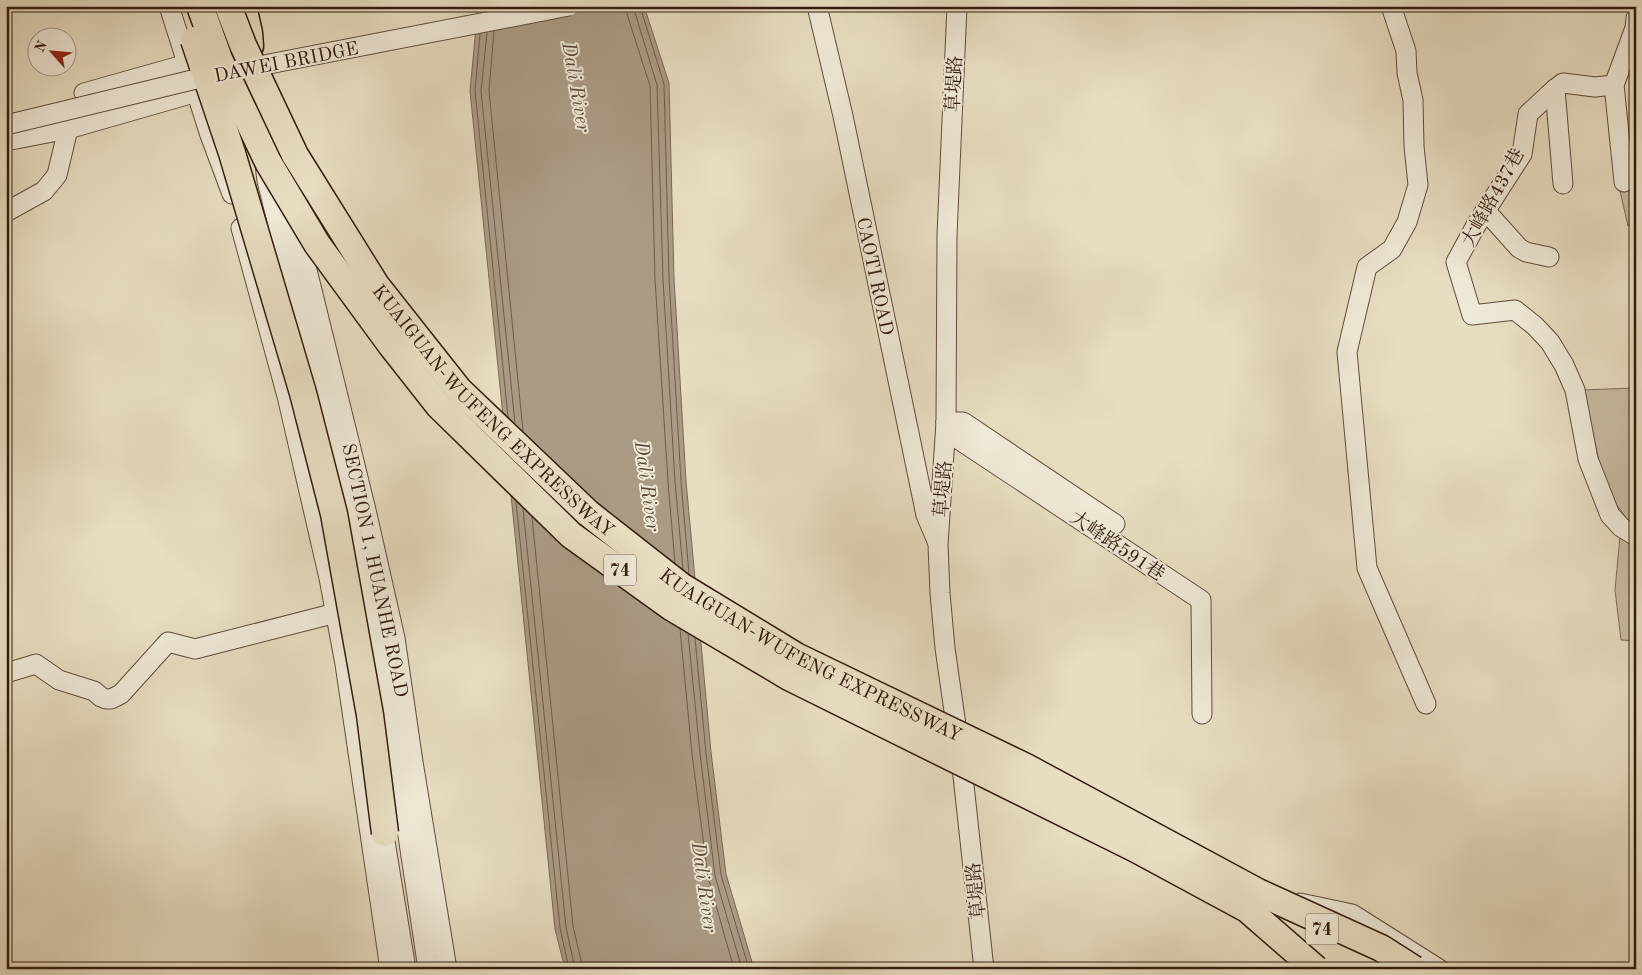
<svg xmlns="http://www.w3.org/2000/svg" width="1642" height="975" viewBox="0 0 1642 975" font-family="'Old Standard TT','Noto Serif TC',serif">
<rect width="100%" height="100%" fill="#e7ddc1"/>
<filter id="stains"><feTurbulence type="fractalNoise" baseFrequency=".004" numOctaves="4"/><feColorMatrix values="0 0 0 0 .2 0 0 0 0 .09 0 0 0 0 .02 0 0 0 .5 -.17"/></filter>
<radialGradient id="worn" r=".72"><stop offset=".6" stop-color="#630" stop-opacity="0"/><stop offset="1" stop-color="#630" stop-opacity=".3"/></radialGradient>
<g fill="#c8bca3" stroke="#7e6c59">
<polygon points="1636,188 1636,224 1628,226 1620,191"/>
<polygon points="1633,388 1634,402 1636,403 1636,527 1633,527 1611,497 1598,457 1583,390"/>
<polygon points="1620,536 1636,543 1636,641 1621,640 1615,590"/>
</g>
<polygon fill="#aa9b84" stroke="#7a6855" points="478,6 644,6 669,83 674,278 686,481 711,752 726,874 754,969 565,969 555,929 470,91"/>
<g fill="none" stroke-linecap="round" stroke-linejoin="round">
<g stroke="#6e5c4a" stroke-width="1">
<polyline points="626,6 627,14 650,86 655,279 668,482 675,563"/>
<polyline points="633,6 657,85 663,279 675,482 683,569"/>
<polyline points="640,6 664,84 669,278 681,481 689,574"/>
<polyline points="494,31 489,91 523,431"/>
<polyline points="487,33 481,91 515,423"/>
<polyline points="480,34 475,91 508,417"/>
<polyline points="516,502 560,928 569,969"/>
<polyline points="523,509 566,927 575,969"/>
<polyline points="532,517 573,926 583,969"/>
<polyline points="680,629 692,754 708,877 734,969"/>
<polyline points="688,634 700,753 715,876 742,969"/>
<polyline points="695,638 706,753 721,875 749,969"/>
</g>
<g stroke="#604c3c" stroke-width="21">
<g id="minor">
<polyline points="169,6 210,135 232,194"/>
<polyline points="817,6 843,116 926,515 937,541"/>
<polyline points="957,6 947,235 946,422 938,545 940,593 945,648 962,767 984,969"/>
<polyline points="1391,6 1406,51 1407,73 1413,100 1414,146 1418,185 1407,222 1392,249 1367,267 1347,352 1367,568 1426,704"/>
<polyline points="1636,18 1635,28 1614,85 1595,87 1563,83 1555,89 1528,114 1522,154 1475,227 1456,262 1472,315 1515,310 1535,326 1550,342 1564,365 1575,390 1588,459 1610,515 1621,527 1636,536"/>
<polyline points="1614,85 1624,182"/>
<polyline points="1555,89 1563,184"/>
<polyline points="84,93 187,64"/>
<polyline points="6,141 68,129 197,92"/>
<polyline points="265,164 267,181 343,487 350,525 378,637 428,969"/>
<polyline points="282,208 296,239 306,266 366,510 395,638 413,762 447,969"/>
<polyline points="1485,210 1519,248 1526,252 1549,257"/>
<polyline points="6,212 44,191 57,175 68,129"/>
<polyline points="241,228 287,396 329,578 345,664 390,969"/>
<polyline points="946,422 958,439 1201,600 1202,714"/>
<polyline points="946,422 963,422 1115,524"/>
<polyline points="6,673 36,664 59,680 94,691 101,697 106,699 111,699 121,694 168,642 195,649 336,613"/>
<polyline points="382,823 406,969"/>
<polyline points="1300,903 1352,914 1439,969"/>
</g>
</g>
<g stroke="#331c0f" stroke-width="29">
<g id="highway">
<polyline points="243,6 249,33 250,46"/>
<polyline points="1280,928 1346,969"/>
<polyline points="1330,934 1384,969"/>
</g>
</g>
<use href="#minor" stroke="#efe9d7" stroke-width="19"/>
<use href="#highway" stroke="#e7ddc1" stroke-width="26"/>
<g stroke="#604c3c" stroke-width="21" stroke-linecap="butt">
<polyline id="minor-bridge" points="6,125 217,74 569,6"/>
</g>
<g stroke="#331c0f" stroke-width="29" stroke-linecap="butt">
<g id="highway-bridge">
<polyline points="200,6 219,59 268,162 317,244 391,345 439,406 571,535 671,607 789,677 1136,849 1247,909 1316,969"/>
<path id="s1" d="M228 6 243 45 295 155 376 285 459 390 588 513 681 586 796 656 1026 767 1258 892 1381 948 1414 969"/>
<polyline points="194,40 232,153 303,393 334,514 370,715 385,833"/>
</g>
</g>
<use href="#minor-bridge" stroke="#efe9d7" stroke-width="19"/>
<use href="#highway-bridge" stroke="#e7ddc1" stroke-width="26"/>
</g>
<g text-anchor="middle" stroke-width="4" stroke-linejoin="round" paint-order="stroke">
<g fill="#efe9d7" stroke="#6b5a4b" stroke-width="1">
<rect x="604" y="554.5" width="32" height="31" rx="4"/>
<rect x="1306" y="913.5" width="32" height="31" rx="4"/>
</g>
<g font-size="18" font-weight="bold" fill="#331c0f">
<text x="620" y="576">74</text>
<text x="1322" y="935">74</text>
</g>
<g font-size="19" fill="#331c0f" stroke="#efe9d7">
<text transform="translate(286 61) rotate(-11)" y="7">DAWEI BRIDGE</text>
<text transform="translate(953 84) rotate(-87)" y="7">草堤路</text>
<text transform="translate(1492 197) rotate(-61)" y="7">大峰路437巷</text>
<text transform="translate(876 276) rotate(78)" y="7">CAOTI ROAD</text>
<text dy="7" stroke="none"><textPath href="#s1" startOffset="489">KUAIGUAN-WUFENG EXPRESSWAY</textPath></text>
<text transform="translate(942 489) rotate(-86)" y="7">草堤路</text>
<text transform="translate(1118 545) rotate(34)" y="7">大峰路591巷</text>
<text transform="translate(376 570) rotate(78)" y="7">SECTION 1, HUANHE ROAD</text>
<text dy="7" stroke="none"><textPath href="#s1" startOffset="894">KUAIGUAN-WUFENG EXPRESSWAY</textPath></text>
<text transform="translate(975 891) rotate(-96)" y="7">草堤路</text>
</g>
<g font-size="20" font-style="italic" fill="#5d4838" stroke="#efe9d7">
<text transform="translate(577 87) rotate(80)" y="7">Dali River</text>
<text transform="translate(648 486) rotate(82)" y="7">Dali River</text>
<text transform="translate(705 887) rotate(82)" y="7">Dali River</text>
</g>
</g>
<rect width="1642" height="975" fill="none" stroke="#e7ddc1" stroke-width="25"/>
<rect x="8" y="8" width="1627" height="960" fill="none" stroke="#331c0f" stroke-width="2.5"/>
<rect x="12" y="12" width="1617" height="950" fill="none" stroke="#331c0f"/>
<g transform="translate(52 52) rotate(297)"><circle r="24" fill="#efe9d7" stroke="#a49787"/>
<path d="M0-4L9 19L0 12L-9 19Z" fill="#8f2418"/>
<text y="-8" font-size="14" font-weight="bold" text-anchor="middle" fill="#331c0f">N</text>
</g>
<rect width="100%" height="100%" filter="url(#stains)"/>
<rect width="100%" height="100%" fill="url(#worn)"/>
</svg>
